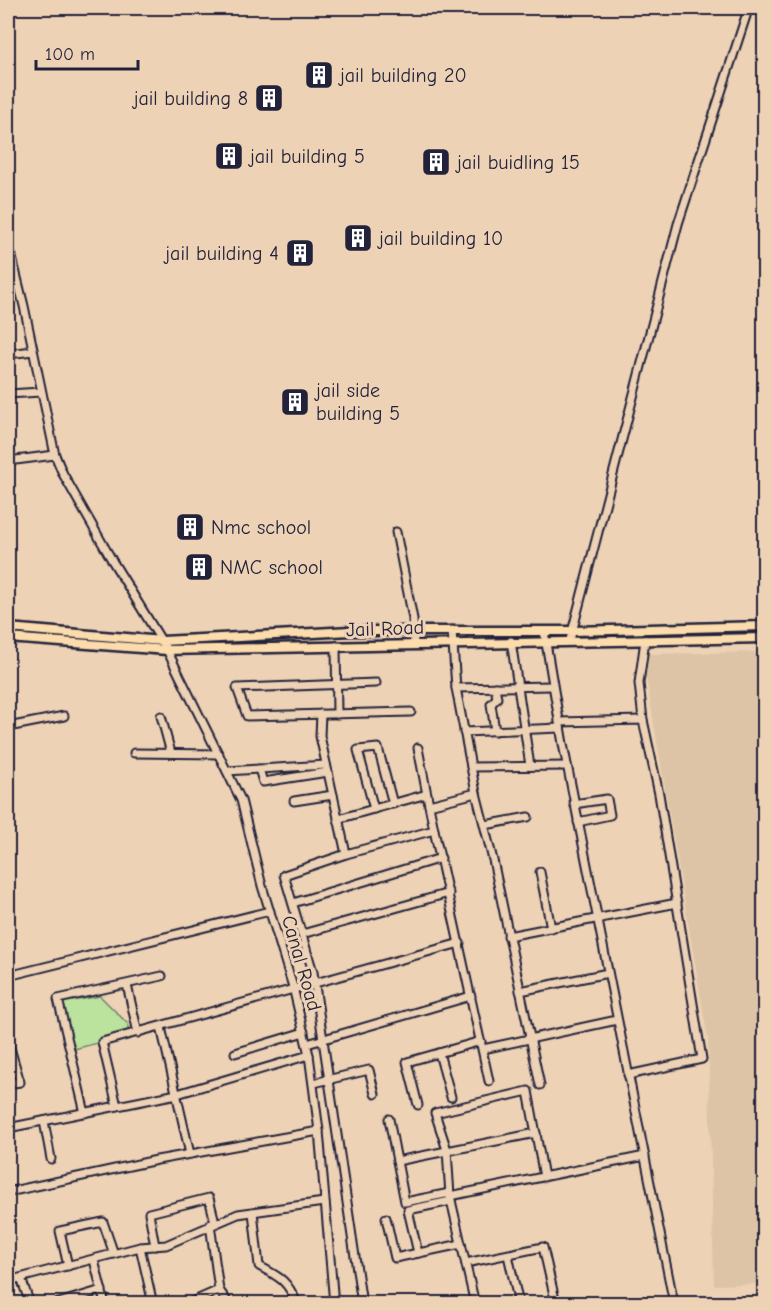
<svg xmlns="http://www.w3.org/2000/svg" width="772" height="1311" viewBox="0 0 772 1311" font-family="'Comic Neue',sans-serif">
<rect width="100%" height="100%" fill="#eed2b5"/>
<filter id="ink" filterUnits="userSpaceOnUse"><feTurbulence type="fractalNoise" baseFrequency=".0167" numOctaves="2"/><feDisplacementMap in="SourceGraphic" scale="12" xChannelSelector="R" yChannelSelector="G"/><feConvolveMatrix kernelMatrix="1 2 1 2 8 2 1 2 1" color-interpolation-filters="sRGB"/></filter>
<g filter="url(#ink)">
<polygon fill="#dec4a6" points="764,652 764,1284 714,1285 708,1040 642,654"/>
<polygon fill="#bbe39e" stroke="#6e826c" stroke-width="1.5" points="100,996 128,1024 128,1035 74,1049 62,1003"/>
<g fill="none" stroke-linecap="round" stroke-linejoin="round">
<g stroke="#22223b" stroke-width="11">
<g id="minor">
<polyline points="8,241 24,306 55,455 63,474 113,562 167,650 241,800 262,886 293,987 309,1055 319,1131 334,1304"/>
<polyline points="8,354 33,351"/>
<polyline points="8,394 41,392"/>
<polyline points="8,461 55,455"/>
<polyline points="396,532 413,619 414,644"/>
<polyline points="544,631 563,744 674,1304"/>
<polyline points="570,640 678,224 747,13"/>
<polyline points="511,641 530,766"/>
<polyline points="336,646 337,714"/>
<polyline points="376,683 237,688 247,716 411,712"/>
<polyline points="456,688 552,686"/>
<polyline points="321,714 320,736 346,854"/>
<polyline points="161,716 171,753"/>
<polyline points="643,720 639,683 645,640"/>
<polyline points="559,722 643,720 659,794 702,1059 628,1075"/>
<polyline points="8,727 64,716"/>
<polyline points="495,731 491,704 497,698 495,687"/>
<polyline points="464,732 560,728"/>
<polyline points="418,748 429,805"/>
<polyline points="134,753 219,754"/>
<polyline points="471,767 567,766"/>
<polyline points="259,769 263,782 328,772"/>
<polyline points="227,771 326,765"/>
<polyline points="476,793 493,860 540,1085"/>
<polyline points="294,801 333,795"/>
<polyline points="574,804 607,799 610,815 578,822"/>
<polyline points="374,809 358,750 378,748 393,804"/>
<polyline points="338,819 427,794"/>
<polyline points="485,825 528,817"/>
<polyline points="434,830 489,1081"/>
<polyline points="540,872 551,928"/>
<polyline points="293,903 441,858"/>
<polyline points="302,934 449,893"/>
<polyline points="508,936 677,903"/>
<polyline points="8,976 270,911"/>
<polyline points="127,985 138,1033"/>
<polyline points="520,991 608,973"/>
<polyline points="161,1027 190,1154"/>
<polyline points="8,1041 20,1082 8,1084"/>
<polyline points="307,1044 471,996"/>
<polyline points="483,1049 617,1020"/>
<polyline points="235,1053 304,1032"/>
<polyline points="439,1053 451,1097"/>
<polyline points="314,1083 369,1070 375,1094"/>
<polyline points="418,1105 407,1062 481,1041"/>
<polyline points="117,1106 102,1042 460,943"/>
<polyline points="85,1113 58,999 162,976"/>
<polyline points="389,1119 397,1161 536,1133"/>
<polyline points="44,1121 51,1159"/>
<polyline points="8,1128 177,1094 309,1055"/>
<polyline points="397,1161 405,1202 450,1193"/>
<polyline points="544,1177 528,1091 435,1113 447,1150 450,1196 645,1156"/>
<polyline points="8,1192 157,1160 319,1131"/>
<polyline points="450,1196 475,1304"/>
<path d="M253 1212 259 1266C280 1277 288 1281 297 1304"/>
<polyline points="386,1218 395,1258 461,1244"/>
<polyline points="155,1246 149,1213 209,1198 215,1222"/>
<polyline points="140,1247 153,1304"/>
<polyline points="418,1253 408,1210 451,1201"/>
<polyline points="508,1255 519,1304"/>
<polyline points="94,1260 105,1304"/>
<polyline points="466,1263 543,1247 556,1304"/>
<polyline points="68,1266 60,1231 103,1222 114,1254"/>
<polyline points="21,1278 30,1304"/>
<polyline points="8,1281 140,1247 166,1245 238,1214 324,1202"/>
<polyline points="219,1290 229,1304"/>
<polyline points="55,1304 102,1290"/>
<polyline points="187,1304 219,1290 210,1224"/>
<polyline points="362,1304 313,972 284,875 346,854 434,830 429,805 476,793 456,688 452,630"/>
</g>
</g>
<g stroke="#22223b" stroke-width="13">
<g id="major">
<polyline points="8,628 162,641 351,631 573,631 764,626"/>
<polyline points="8,638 167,650 764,638"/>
</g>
</g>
<use href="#minor" stroke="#eed2b5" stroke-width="7"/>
<use href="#major" stroke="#fcdcac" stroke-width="8"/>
</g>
</g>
<defs>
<g id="building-square" transform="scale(1.5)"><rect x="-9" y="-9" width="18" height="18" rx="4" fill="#22223b" stroke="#eed2b5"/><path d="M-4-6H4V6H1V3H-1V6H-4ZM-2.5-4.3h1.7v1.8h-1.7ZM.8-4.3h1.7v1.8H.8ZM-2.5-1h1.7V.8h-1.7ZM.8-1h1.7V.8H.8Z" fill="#fff"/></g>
</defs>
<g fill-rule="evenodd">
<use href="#building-square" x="319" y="75"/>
<use href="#building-square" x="269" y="98"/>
<use href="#building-square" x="229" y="156"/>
<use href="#building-square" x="436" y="162"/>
<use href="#building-square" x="358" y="238"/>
<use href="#building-square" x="300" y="253"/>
<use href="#building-square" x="295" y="402"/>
<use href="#building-square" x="190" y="527"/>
<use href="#building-square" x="199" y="567"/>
</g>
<g text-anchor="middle" stroke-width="6" stroke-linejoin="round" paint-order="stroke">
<g font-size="20" fill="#22223b" stroke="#eed2b5" text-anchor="start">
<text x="340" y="82">jail building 20</text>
<text x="248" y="105" text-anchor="end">jail building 8</text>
<text x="250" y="163">jail building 5</text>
<text x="457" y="169">jail buidling 15</text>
<text x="379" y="245">jail building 10</text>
<text x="279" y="260" text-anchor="end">jail building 4</text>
<text x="316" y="397">jail side<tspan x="316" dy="23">building 5</tspan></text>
<text x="211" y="534">Nmc school</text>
<text x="220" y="574">NMC school</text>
</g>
<g font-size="20" fill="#22223b" stroke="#eed2b5">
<text transform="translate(385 628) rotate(-2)" y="7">Jail Road</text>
<text transform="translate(302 963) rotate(74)" y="7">Canal Road</text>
</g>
</g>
<rect width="772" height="1311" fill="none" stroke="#eed2b5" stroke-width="30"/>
<rect x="15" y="15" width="742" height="1281" fill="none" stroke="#22223b" stroke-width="2" filter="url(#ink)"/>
<path d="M36 60v9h102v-9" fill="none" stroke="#22223b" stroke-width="3"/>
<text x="45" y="60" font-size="18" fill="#22223b" stroke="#eed2b5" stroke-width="4.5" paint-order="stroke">100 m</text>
</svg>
